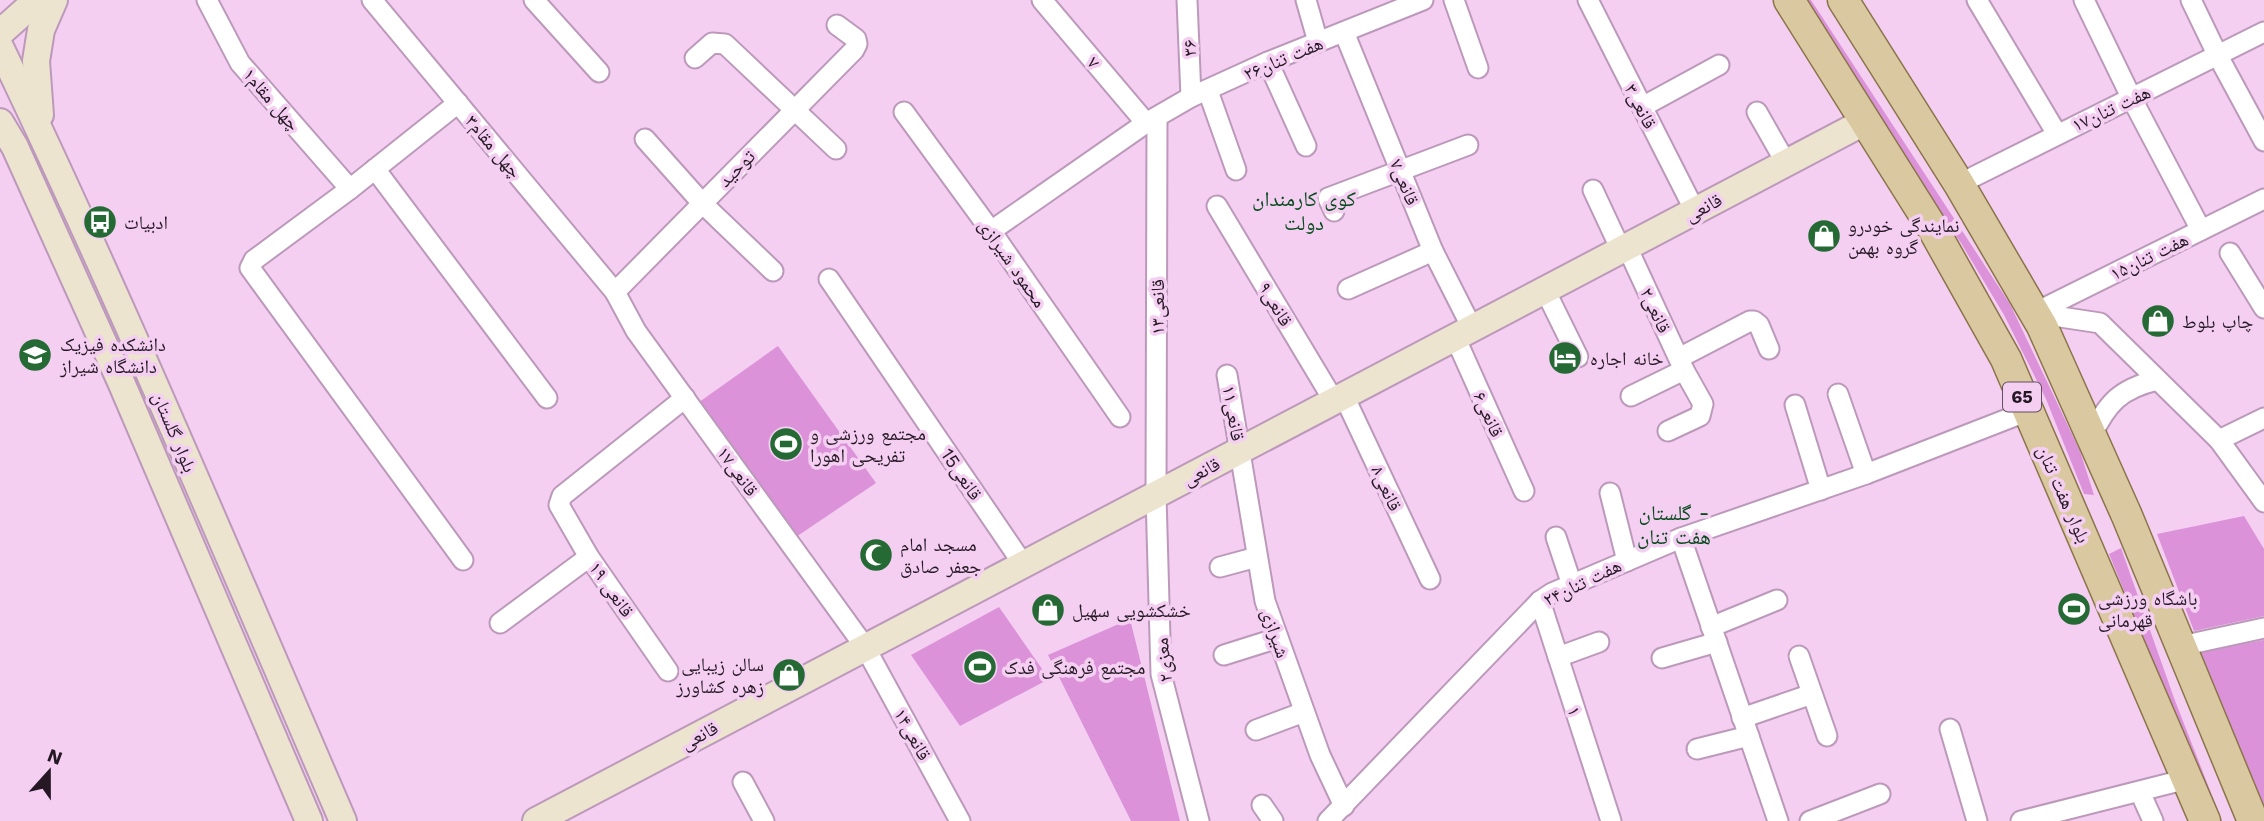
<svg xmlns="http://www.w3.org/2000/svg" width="2264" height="821" viewBox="0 0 2264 821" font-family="'Work Sans','Noto Naskh Arabic',sans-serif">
<rect width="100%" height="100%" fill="#f4cff2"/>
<g fill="#dc92d9">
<polygon points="1803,0 1811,0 2010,304 2080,451 2094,495 2084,494 2046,399 2004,315 1961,243 1904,161"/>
<polygon points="778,346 876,483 793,539 695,405"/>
<polygon points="2244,516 2264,549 2264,616 2194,631 2157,534"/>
<polygon points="2121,548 2174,698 2222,821 2213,821 2158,687 2144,640 2109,554"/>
<polygon points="999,607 1049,679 960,726 911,655"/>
<polygon points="1130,619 1180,821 1131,821 1048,655"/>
<polygon points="2264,640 2264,815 2199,652"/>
</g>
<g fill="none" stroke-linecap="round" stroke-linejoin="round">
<g stroke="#bc99ba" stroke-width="23">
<g id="street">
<polyline points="207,0 240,63 350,189"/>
<polyline points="372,0 615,292 636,331 865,647 960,821"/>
<polyline points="534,0 599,72"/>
<polyline points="1042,0 1146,123"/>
<polyline points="1187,0 1191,97"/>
<polyline points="1306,0 1318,42"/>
<polyline points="1454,0 1478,68"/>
<polyline points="1588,0 1695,211"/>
<polyline points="1977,0 2057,134"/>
<polyline points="2084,0 2132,99 2201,230"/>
<polyline points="2191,0 2218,56 2264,141"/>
<polyline points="1344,32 1433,251 1472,328"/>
<polyline points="695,58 712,43 725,44 836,149"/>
<polyline points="1268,62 1306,146"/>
<polyline points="1208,91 1236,170"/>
<polyline points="458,103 350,189 254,260 250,268 463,560"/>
<polyline points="1642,107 1719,65"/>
<polyline points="904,112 991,231 1120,417"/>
<polyline points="1757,112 1786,163"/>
<polyline points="1157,118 1156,495 1161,674 1199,821"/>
<polyline points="645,139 702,203 773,271"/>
<polyline points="375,169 547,398"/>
<polyline points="1959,184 2264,32"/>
<polyline points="1593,190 1621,250"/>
<polyline points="1217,206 1334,401"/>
<polyline points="1334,211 1328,198 1468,145"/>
<polyline points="991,231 1146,123 1191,97 1268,62 1423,0"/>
<polyline points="1627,247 1684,370 1703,404 1700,416 1668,431"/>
<polyline points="2230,253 2264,308"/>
<polyline points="829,279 1023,564"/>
<polyline points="1348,289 1433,251"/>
<polyline points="1545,290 1578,357"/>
<polyline points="615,292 854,50 857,44 856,39 837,25"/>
<polyline points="2034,313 2100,323 2219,440 2264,502"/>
<polyline points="2034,313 2264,199"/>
<polyline points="1455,337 1524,491"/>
<polyline points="1679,358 1750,321 1754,321 1759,325 1769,349"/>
<polyline points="1227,375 1265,601 1320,755 1344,806"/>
<polyline points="1838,394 1866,474"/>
<polyline points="1344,396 1430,579"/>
<polyline points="1631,396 1684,370"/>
<polyline points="1795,405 1821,490"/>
<path d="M2091 437C2107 403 2120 389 2157 380"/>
<polyline points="2219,440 2264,418"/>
<polyline points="1610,493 1627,561"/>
<polyline points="1556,537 1572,585"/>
<polyline points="1681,538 1778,821"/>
<polyline points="1220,567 1257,557"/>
<polyline points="1540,601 1611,821"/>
<polyline points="500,623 589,557"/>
<polyline points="1711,627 1777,600"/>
<polyline points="2181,646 2264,628"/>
<polyline points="1224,655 1278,638"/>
<polyline points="1799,656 1827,736"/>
<polyline points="1558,657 1599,642"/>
<polyline points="1662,658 1717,642"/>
<polyline points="668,671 589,557 559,505 562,496 685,398"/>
<polyline points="1742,718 1812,694"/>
<polyline points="1950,729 1977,821"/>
<polyline points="1256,730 1304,712"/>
<polyline points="1697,749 1749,736"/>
<polyline points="743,782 764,821"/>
<polyline points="2140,792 2153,821"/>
<polyline points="1262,805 1273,821"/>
<polyline points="1328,821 1540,601 1552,593 1681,538 1866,474 2028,411"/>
<polyline points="1810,821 1880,794"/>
<polyline points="2021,821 2187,779"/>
</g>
</g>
<g stroke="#bc99ba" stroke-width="30">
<g id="secondary">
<polyline points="0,33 37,0"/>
<path d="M0 47C122 301 231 562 343 821"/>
<polyline points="40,115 36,61 41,30 54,0"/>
<polyline points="0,122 15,147 121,382 309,821"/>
<polyline points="536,821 1866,121"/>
</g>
</g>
<g stroke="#8a744b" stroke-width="33">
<g id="primary">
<polyline points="1789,0 1933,229 2006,359 2205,821"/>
<polyline points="1843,0 1959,184 2042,326 2127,516 2253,821"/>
</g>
</g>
<use href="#street" stroke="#fff" stroke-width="19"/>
<use href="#secondary" stroke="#ece4cf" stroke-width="26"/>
<use href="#primary" stroke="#dac9a0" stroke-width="30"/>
</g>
<defs>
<g id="bus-disc" transform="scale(1.75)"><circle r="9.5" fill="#256934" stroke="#f4cff2"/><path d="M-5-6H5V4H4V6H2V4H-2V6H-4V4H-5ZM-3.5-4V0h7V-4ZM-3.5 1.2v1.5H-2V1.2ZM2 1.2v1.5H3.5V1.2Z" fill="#fff"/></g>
<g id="shop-disc" transform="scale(1.75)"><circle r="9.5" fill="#256934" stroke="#f4cff2"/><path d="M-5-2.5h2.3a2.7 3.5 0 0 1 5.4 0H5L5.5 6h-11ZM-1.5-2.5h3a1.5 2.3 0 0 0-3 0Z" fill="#fff"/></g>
<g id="university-disc" transform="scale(1.75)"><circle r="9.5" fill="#256934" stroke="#f4cff2"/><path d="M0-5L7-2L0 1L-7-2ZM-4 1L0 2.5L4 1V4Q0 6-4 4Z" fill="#fff"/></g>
<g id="hotel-disc" transform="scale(1.75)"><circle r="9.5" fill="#256934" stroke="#f4cff2"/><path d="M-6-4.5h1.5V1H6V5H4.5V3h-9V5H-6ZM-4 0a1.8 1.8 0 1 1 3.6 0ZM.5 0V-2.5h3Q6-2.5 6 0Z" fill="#fff"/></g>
<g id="stadium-disc" transform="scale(1.75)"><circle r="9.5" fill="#256934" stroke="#f4cff2"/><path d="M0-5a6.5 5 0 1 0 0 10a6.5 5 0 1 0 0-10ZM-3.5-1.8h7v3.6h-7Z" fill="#fff"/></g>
<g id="mosque-disc" transform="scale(1.75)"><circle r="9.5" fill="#256934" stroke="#f4cff2"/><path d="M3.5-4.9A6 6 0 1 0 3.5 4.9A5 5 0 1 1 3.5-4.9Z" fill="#fff"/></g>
</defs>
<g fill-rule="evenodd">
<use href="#bus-disc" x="100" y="222"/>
<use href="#shop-disc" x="1824" y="236"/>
<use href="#shop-disc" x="2158" y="321"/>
<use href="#university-disc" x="35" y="355"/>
<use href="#hotel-disc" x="1565" y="358"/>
<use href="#stadium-disc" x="786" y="444"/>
<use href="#mosque-disc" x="876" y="555"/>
<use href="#stadium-disc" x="2074" y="609"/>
<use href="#shop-disc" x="1048" y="610"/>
<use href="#stadium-disc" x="980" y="667"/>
<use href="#shop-disc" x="789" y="675"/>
</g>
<g text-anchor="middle" stroke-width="7" stroke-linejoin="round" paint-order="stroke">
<rect fill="#f4cff2" stroke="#634f62" stroke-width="2" x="2003" y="382.5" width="38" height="29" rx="5"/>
<g font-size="18" font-weight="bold" fill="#251824">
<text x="2022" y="403">65</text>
</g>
<g font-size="19" fill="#251824" stroke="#f4cff2">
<text transform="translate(1189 48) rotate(-92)" y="7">۳۶</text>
<text transform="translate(1283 58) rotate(-23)" y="7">هفت تنان۲۶</text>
<text transform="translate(1094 62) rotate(50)" y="7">۷</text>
<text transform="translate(272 99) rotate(49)" y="7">چهل مقام۱</text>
<text transform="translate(1641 106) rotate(63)" y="7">۳قانعی</text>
<text transform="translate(2111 108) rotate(-25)" y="7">هفت تنان۱۷</text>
<text transform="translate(494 146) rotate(50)" y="7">چهل مقام۳</text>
<text transform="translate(736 168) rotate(-45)" y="7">توحید</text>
<text transform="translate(1405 182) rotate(68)" y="7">۷قانعی</text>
<text transform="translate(1703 207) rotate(-28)" y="7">قانعی</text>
<text transform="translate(2149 256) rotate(-26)" y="7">هفت تنان۱۵</text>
<text transform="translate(1013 263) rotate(55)" y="7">محمود شیرازی</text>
<text transform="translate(1276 304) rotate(59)" y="7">۹قانعی</text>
<text transform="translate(1157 307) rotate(-90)" y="7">۱۳قانعی</text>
<text transform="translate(1656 310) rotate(65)" y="7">۲قانعی</text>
<text transform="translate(1234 413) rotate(80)" y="7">۱۱قانعی</text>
<text transform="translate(1489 414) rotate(66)" y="7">۶قانعی</text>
<text transform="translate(175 432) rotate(67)" y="7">بلوار گلستان</text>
<text transform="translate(738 471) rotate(54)" y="7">۱۷قانعی</text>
<text transform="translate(1201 471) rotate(-28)" y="7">قانعی</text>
<text transform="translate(962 474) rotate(56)" y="7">15قانعی</text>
<text transform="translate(1387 488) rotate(65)" y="7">۸قانعی</text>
<text transform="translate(2064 494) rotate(66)" y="7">بلوار هفت تنان</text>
<text transform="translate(1582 582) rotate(-26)" y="7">هفت تنان۲۴</text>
<text transform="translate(612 589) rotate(55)" y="7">قانعی ۱۹</text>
<text transform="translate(1276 633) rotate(71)" y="7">شیرازی</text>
<text transform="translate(1163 660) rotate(-96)" y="7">۲معزی</text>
<text transform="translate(1575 711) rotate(72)" y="7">۱</text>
<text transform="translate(913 734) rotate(61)" y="7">۱۴قانعی</text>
<text transform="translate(699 735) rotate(-28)" y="7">قانعی</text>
</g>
<g font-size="19" fill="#251824" stroke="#f4cff2" text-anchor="start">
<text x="124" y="229">ادبیات</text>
<text x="1848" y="232">نمایندگی خودرو<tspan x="1848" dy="22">گروه بهمن</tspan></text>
<text x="2182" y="328">چاپ بلوط</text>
<text x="60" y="351">دانشکده فیزیک<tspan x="60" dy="22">دانشگاه شیراز</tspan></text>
<text x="1590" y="365">خانه اجاره</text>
<text x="810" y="440">مجتمع ورزشی و<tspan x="810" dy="22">تفریحی اهورا</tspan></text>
<text x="900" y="551">مسجد امام<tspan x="900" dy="22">جعفر صادق</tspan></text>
<text x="2098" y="605">باشگاه ورزشی<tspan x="2098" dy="22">قهرمانی</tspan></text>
<text x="1072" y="617">خشکشویی سهیل</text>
<text x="764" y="671" text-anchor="end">سالن زیبایی<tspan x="764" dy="22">زهره کشاورز</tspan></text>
<text x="1004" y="674">مجتمع فرهنگی فدک</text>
</g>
<g font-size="21" fill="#064a1b" stroke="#f4cff2">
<text x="1304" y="206">کوی کارمندان<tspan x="1304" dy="24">دولت</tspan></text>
<text x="1674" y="520">گلستان -<tspan x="1674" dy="24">هفت تنان</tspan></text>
</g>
</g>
<g transform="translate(49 772) rotate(21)" stroke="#f4cff2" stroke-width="5" paint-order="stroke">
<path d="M0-5L12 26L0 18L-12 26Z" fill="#251824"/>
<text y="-10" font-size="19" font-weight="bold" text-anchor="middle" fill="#251824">N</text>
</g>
</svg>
